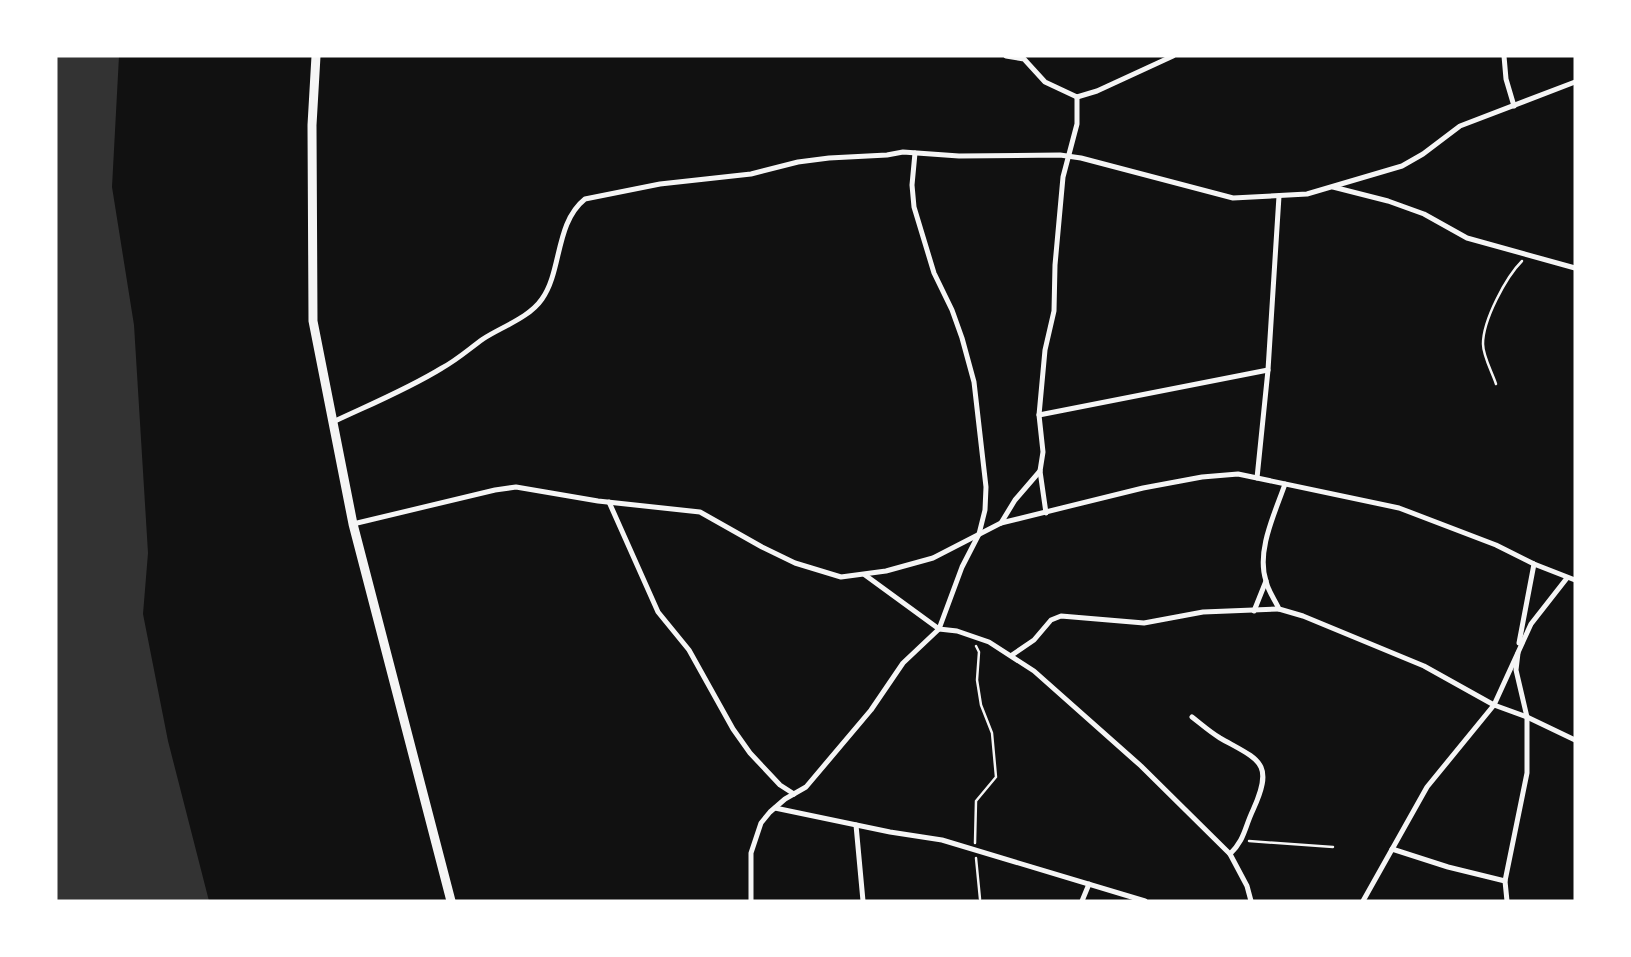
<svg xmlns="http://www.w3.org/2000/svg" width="1631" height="957" viewBox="0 0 1631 957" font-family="Montserrat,sans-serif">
<rect width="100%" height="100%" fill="#111"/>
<polygon fill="#333" points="56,56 119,56 112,187 134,325 148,553 143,614 168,741 209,901 56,901"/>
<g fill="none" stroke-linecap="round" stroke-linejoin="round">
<g stroke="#f5f5f5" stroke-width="2.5">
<path d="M1496 384C1492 372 1483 356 1483 344 1483 320 1506 277 1522 261"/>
<polyline points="1249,841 1333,847"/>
<polyline points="975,843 976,801 996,777 992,733 981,705 977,680 979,652 976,646"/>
<polyline points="976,858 980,899"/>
</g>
<g stroke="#f5f5f5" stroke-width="5">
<polyline points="1006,56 1024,59 1045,82 1077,97 1097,91 1173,56"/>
<polyline points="1504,56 1506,79 1514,106"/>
<polyline points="1333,187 1388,201 1424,214 1467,238 1575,268"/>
<polyline points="1039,415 1268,370"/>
<path d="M333 422C369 405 408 389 442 368 457 360 469 349 483 339 501 327 529 318 542 299 562 271 555 223 585 199L660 184 751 174 798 162 829 158 887 155 903 152 959 156 1060 155 1081 158 1233 198 1307 194 1402 166 1423 154 1460 126 1575 82"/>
<polyline points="1257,478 1268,370 1279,196"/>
<path d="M1285 484C1275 513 1256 551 1266 581 1268 591 1275 600 1279 609L1303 616 1424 666 1494 705 1527 717 1575 740"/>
<polyline points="609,502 658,612 689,650 733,729 750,753 780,785 794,794"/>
<polyline points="1046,513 1040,471 1043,452 1039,415 1045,350 1054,311 1055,265 1063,177 1077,124 1077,97"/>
<polyline points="1001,523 1015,500 1040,471"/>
<polyline points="353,524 495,490 516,487 598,501 700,512 762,547 795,563 841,577 886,571 933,558 1001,523 1143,488 1202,477 1238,474 1399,508 1496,545 1534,564 1575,580"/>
<polyline points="865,575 939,629 957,631 989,642 1034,671 1141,766 1230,854 1247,886 1251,901"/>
<polyline points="1254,611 1266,581"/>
<polyline points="1519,643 1534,564"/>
<polyline points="1012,655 1034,640 1051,620 1061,616 1144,623 1203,612 1279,609"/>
<path d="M1192 717C1201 724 1210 732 1220 738 1259 760 1275 762 1253 810 1244 829 1245 839 1230 854"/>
<polyline points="775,808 890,832 942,840 1145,901"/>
<polyline points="856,825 863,901"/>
<polyline points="1392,849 1448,867 1505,881"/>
<polyline points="751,901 751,853 761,823 770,812 785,799 806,787 871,710 903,663 939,629 962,567 979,534 985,510 986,487 974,382 962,338 952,310 934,273 914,207 912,185 915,153"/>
<polyline points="1082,901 1089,884"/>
<polyline points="1363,901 1427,787 1494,705 1531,624 1567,578"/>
<polyline points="1507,901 1505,881 1527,773 1527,717 1516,670 1518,653"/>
</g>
<polyline stroke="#f5f5f5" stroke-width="9" points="316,56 312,125 313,321 353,524 451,901"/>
</g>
<rect width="1631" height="957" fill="none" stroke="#ffffff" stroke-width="115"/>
</svg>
